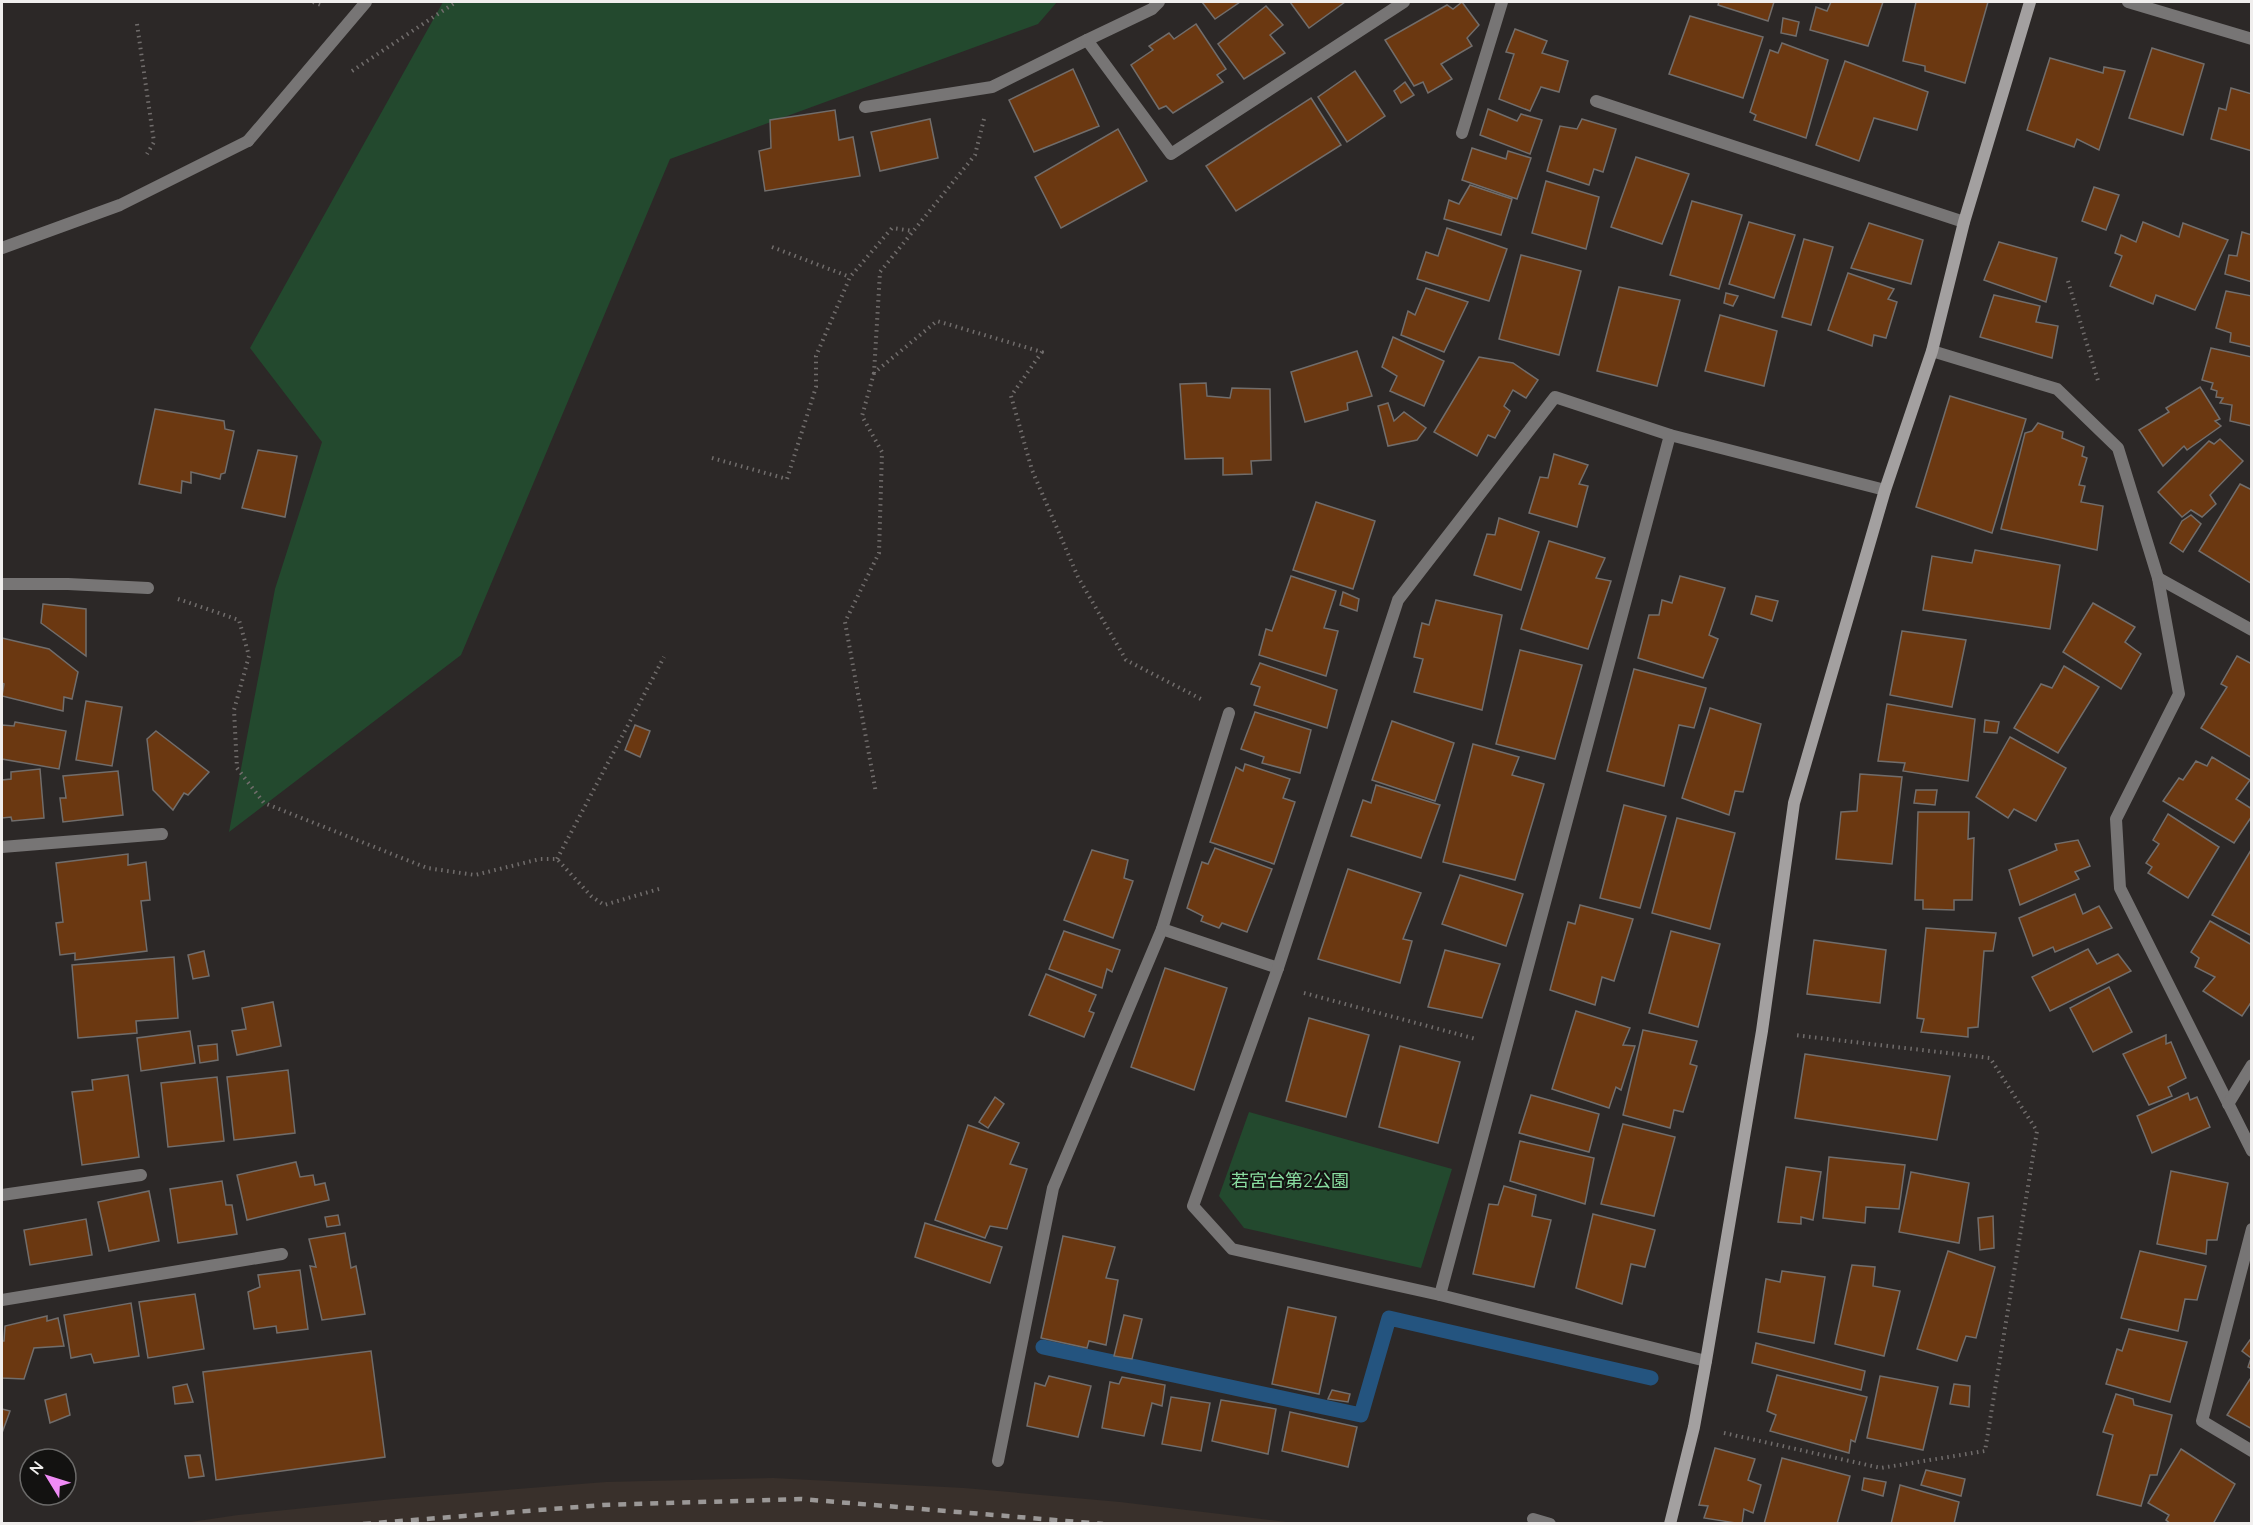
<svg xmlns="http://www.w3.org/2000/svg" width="2253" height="1525" viewBox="0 0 2253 1525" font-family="Quicksand,'Noto Sans JP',sans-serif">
<rect width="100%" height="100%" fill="#2c2827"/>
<polygon fill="#39302b" points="773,1478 964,1488 1120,1502 1295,1523 184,1523 238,1515 393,1499 606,1482"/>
<g fill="#23492e">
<polygon points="443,2 1057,2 1038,24 670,159 461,655 229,832 275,589 322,442 250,348"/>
<polygon points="1249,1112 1452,1169 1421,1268 1244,1228 1219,1196"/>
</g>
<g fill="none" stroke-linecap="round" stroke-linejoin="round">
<polyline stroke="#24547f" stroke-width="15" points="1043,1347 1361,1415 1389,1318 1651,1378"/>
</g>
<g fill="#6b3811" stroke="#716d6b" stroke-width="1.5">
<polygon points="1202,2 1240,2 1215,19"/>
<polygon points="1290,2 1345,2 1309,28"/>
<polygon points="1462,2 1479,25 1467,38 1472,46 1441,64 1452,79 1428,93 1423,82 1414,86 1385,40 1447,5 1453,9"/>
<polygon points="1719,2 1774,2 1768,21 1718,5"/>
<polygon points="1831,2 1883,2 1868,46 1810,30 1816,7 1827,11"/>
<polygon points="1916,2 1988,2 1965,83 1925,71 1925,66 1903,61"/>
<polygon points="1266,6 1283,25 1270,35 1285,53 1244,79 1218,44"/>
<polygon points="1690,16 1763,37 1743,98 1669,74"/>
<polygon points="1783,18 1799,22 1796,36 1781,33"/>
<polygon points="1196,24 1226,69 1217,75 1223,82 1173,113 1166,106 1159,109 1131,65 1153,50 1149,46 1169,33 1174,39"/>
<polygon points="1515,29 1547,41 1542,53 1568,61 1559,92 1541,87 1530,111 1499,99 1514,54 1506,52"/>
<polygon points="1782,43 1828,60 1806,138 1754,120 1756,115 1750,112 1770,50 1778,53"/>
<polygon points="2152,48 2204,64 2183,135 2129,118"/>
<polygon points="2050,58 2103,73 2104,67 2125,71 2099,150 2077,139 2074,147 2027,130"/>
<polygon points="1845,61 1928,92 1917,130 1874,118 1859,161 1816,145"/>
<polygon points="1073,69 1099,126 1034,152 1009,100"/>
<polygon points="1355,71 1385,116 1347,142 1318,97"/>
<polygon points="1405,82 1414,95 1401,103 1394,91"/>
<polygon points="2231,88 2252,94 2252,151 2211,139 2219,108 2226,110"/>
<polygon points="1311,98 1341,145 1236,211 1206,166"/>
<polygon points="1488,109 1517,121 1521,114 1542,120 1530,154 1480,135"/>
<polygon points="835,110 839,140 853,137 860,176 765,191 759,151 771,148 770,120"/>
<polygon points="930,119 938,158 880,171 871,132"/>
<polygon points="1582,119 1616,129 1603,172 1594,169 1589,185 1547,171 1560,126 1577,129"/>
<polygon points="1118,129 1147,181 1061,228 1035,177"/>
<polygon points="1472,148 1506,159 1508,151 1531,158 1517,199 1462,180"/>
<polygon points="1636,157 1689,174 1662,244 1611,227"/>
<polygon points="1546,181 1599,197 1586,249 1532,233"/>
<polygon points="1470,185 1512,199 1501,235 1444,219 1449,200 1459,204"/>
<polygon points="2094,187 2119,195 2106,230 2082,221"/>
<polygon points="1692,201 1742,215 1719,289 1670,275"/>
<polygon points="1749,222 1795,235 1774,298 1729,284"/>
<polygon points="2143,222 2179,237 2183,223 2228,240 2195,310 2156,295 2153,304 2110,286 2122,256 2115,253 2121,235 2136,242"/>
<polygon points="1869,223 1923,240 1911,284 1851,268"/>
<polygon points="1447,228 1507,249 1489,301 1417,279 1426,252 1438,256"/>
<polygon points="2242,232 2252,235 2252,282 2225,274 2229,255 2237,256"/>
<polygon points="1804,239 1833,247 1811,325 1782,317"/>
<polygon points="1999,242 2057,258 2046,302 1984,280"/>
<polygon points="1521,255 1581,271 1559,355 1499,339"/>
<polygon points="1848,273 1894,289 1888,299 1897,302 1886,338 1874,335 1872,346 1828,330"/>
<polygon points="1619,287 1680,300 1657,386 1597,371"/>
<polygon points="1426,288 1468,302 1444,352 1401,335 1408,311 1415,315"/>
<polygon points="2226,291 2252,296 2252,347 2230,342 2231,333 2216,328"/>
<polygon points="1726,293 1738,296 1733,306 1724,303"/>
<polygon points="1994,295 2040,306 2036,322 2058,326 2052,358 1980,337"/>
<polygon points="1720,315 1777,331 1764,386 1705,371"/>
<polygon points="1393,337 1444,361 1424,406 1390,391 1397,376 1382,367"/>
<polygon points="2211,348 2252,357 2252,426 2230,421 2232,405 2220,403 2223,398 2216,397 2217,391 2211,389 2213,383 2202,380"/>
<polygon points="1357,351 1372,396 1347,403 1348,410 1305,422 1291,372"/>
<polygon points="1479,357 1513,363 1538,380 1526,398 1513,390 1504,406 1510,411 1495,438 1488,435 1477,456 1434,432"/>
<polygon points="1206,383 1207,396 1230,398 1232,388 1270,389 1271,460 1251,461 1252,474 1223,475 1223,458 1185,459 1180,384"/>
<polygon points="2200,387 2220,419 2215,421 2221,426 2187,450 2184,446 2163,466 2139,430 2169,412 2166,408"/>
<polygon points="1950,396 2026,419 1992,533 1916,507"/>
<polygon points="1388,403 1394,421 1404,412 1426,428 1417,440 1388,446 1378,406"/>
<polygon points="155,409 224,421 225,429 234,431 225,473 221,474 220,479 191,472 191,483 182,481 181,493 139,484"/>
<polygon points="2038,423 2063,432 2062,438 2084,447 2082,456 2087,458 2079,485 2085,486 2081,502 2103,506 2097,550 2001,529 2025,433 2032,431"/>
<polygon points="2220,439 2243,461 2210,495 2216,504 2202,517 2191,510 2182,517 2158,492 2209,441 2214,444"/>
<polygon points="258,450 297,456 285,517 242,508"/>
<polygon points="1554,454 1588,465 1579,484 1588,486 1577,527 1529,513 1540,477 1548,478"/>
<polygon points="2240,484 2252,490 2252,584 2199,551"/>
<polygon points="1316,502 1375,521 1353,589 1293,570"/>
<polygon points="2191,515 2201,524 2183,552 2170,543 2182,521"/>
<polygon points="1499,518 1539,532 1521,590 1474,575 1487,534 1495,535"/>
<polygon points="1549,541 1605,558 1596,578 1611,581 1588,649 1521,629"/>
<polygon points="1975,550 2060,565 2050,629 1923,610 1932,556 1972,563"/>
<polygon points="1291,576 1336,591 1324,628 1338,631 1326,676 1259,655 1266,629 1272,631"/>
<polygon points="1680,576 1725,588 1709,635 1718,639 1703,678 1638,658 1649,615 1659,615 1662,600 1672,603"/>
<polygon points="1343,592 1359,599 1357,611 1340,605"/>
<polygon points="1756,596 1778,601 1772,621 1751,614"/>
<polygon points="1436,600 1502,615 1482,710 1414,692 1423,659 1414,657 1422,623 1429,625"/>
<polygon points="2093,603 2135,627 2125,642 2141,654 2121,689 2063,652"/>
<polygon points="43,604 86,609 86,656 41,623"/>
<polygon points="1902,631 1966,640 1952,707 1890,695"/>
<polygon points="2,638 49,649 78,672 72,699 64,697 63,711 2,696 4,684 2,683"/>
<polygon points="1520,650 1582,665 1555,759 1496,744"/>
<polygon points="2237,656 2252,664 2252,758 2201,728 2227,687 2221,684"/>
<polygon points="1260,663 1337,690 1327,728 1254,705 1260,687 1251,684"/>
<polygon points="2064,666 2099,687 2058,753 2014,728 2041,684 2052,688"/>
<polygon points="1634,669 1706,688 1694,728 1679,725 1664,786 1607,771"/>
<polygon points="86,701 122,707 112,766 76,760"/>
<polygon points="1887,704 1975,719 1968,781 1903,771 1905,763 1878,761"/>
<polygon points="1710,708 1761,724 1743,792 1735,791 1729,815 1682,798"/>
<polygon points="1255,712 1311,730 1300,773 1262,763 1264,757 1241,749"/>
<polygon points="1985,720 1999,722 1997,733 1984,732"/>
<polygon points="1392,721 1454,743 1435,801 1372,780"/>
<polygon points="15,722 66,731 59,769 2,759 2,725 14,726"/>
<polygon points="635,725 650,731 640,757 625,750"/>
<polygon points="156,731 209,772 188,795 184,793 173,810 153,790 147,739"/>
<polygon points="2010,737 2066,768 2036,821 2014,809 2008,818 1976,797"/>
<polygon points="1473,744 1519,757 1512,775 1544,784 1515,880 1443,862"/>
<polygon points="2212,757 2250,780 2236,799 2252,809 2252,816 2234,843 2163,801 2179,778 2183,780 2196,761 2207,766"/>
<polygon points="1245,764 1290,779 1283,798 1295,802 1274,864 1210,842 1236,767 1243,771"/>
<polygon points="40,769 44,818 12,821 11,817 2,818 2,780 11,779 11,772"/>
<polygon points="118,771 123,815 63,822 60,798 66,798 63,776"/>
<polygon points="1860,774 1902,777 1892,864 1836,859 1841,812 1857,811"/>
<polygon points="1376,785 1440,805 1421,858 1351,836 1363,800 1371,803"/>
<polygon points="1916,790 1937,790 1935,805 1914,803"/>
<polygon points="1624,805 1666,816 1640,908 1600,898"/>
<polygon points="1918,812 1969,812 1968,839 1974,838 1972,900 1954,900 1954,910 1923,909 1923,900 1915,900"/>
<polygon points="2168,814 2219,847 2188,898 2148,873 2152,867 2146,863 2159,844 2153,840"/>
<polygon points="1677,818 1735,833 1710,929 1652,913"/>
<polygon points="2078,840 2090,866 2075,872 2079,879 2020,905 2009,870 2057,850 2055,844"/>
<polygon points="1215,848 1272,869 1247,932 1222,923 1219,928 1201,921 1203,916 1187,908 1202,862 1208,864"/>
<polygon points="1092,850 1128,860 1124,878 1133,881 1113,938 1064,920"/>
<polygon points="2251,850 2252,850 2252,936 2212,915"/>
<polygon points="128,854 128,865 146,862 150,900 141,901 147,951 75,960 75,953 60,955 56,923 63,922 56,863"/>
<polygon points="1348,869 1421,893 1403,939 1412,941 1400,983 1318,959"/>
<polygon points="1460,875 1523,894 1506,946 1442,924"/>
<polygon points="2075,894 2083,914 2099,906 2112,928 2055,952 2053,947 2033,956 2019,918"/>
<polygon points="1580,905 1633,919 1614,981 1602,977 1595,1005 1550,990 1568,922 1575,924"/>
<polygon points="2210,921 2252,945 2252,1001 2242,1016 2203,991 2215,977 2195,967 2199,958 2191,952"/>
<polygon points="1926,928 1996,933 1993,951 1984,951 1978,1027 1968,1028 1968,1037 1921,1032 1924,1019 1917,1018"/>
<polygon points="1064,931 1120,950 1112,972 1107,969 1102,988 1049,969"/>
<polygon points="1671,931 1720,944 1698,1027 1649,1013"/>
<polygon points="1814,940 1886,950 1880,1003 1807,994"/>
<polygon points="2088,949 2097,964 2118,954 2131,971 2050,1011 2032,977"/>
<polygon points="1445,950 1500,964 1482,1018 1428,1007"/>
<polygon points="204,951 209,976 193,979 188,955"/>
<polygon points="174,957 178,1018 136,1021 137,1033 78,1038 72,965"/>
<polygon points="1165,968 1227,988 1194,1090 1131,1067"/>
<polygon points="1046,974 1096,995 1089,1011 1094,1013 1084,1037 1029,1015"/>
<polygon points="2109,987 2132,1032 2093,1052 2070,1008"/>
<polygon points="273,1002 281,1046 237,1055 232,1031 246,1029 242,1008"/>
<polygon points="1576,1011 1630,1028 1623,1045 1635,1046 1621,1090 1616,1087 1609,1108 1552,1089"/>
<polygon points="1309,1018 1369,1035 1346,1117 1286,1101"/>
<polygon points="1643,1030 1697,1041 1690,1064 1697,1066 1683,1112 1674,1110 1670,1128 1623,1115"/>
<polygon points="190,1031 195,1063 141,1071 137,1038"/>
<polygon points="2166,1035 2166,1044 2171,1042 2186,1078 2168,1087 2172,1096 2149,1105 2123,1054"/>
<polygon points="217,1044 218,1060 200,1063 198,1046"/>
<polygon points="1400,1046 1460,1062 1438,1143 1379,1127"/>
<polygon points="1805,1054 1950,1076 1937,1140 1795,1118"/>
<polygon points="288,1070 295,1133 234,1140 227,1077"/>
<polygon points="128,1075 139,1157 82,1165 72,1092 93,1090 92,1080"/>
<polygon points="217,1077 224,1141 168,1147 161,1083"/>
<polygon points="2188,1093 2190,1100 2197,1097 2210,1127 2152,1153 2137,1116"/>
<polygon points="1531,1095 1599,1114 1589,1152 1519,1133"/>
<polygon points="995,1097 1004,1104 988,1128 979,1122"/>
<polygon points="1623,1124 1675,1137 1654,1216 1601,1204"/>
<polygon points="968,1125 1019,1143 1010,1164 1027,1169 1007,1229 990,1226 985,1238 935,1220"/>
<polygon points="1520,1141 1594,1158 1585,1204 1510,1181"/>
<polygon points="1829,1157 1905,1165 1899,1209 1866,1207 1865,1223 1823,1218"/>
<polygon points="296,1162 300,1177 313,1175 315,1185 325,1183 329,1200 247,1220 237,1175"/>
<polygon points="1786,1167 1821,1172 1813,1220 1801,1217 1801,1224 1778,1222"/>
<polygon points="2171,1171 2228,1183 2217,1240 2207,1240 2206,1254 2157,1244"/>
<polygon points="1911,1172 1969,1183 1959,1243 1899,1232"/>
<polygon points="222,1181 226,1205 232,1205 237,1234 178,1243 170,1189"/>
<polygon points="1504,1186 1536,1195 1532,1216 1551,1220 1534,1287 1473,1274 1489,1204 1498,1205"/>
<polygon points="149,1191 159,1241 109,1251 98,1202"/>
<polygon points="1593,1214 1655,1230 1645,1267 1631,1264 1622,1304 1576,1288"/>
<polygon points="338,1215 340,1225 327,1227 325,1217"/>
<polygon points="1993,1216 1994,1248 1980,1250 1978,1218"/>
<polygon points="86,1219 92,1255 30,1265 24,1230"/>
<polygon points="925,1223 1002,1247 990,1283 915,1257"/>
<polygon points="345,1233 351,1268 356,1266 365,1314 322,1320 310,1266 316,1267 309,1239"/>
<polygon points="1063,1236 1115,1247 1106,1278 1118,1280 1106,1345 1089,1341 1087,1348 1041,1338"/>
<polygon points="1948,1251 1995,1267 1976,1338 1966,1336 1957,1361 1917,1349"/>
<polygon points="2140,1251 2206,1266 2197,1300 2185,1299 2178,1331 2121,1318"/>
<polygon points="1852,1265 1875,1267 1873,1286 1900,1291 1884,1356 1835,1344"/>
<polygon points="300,1270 308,1329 277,1333 276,1326 254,1329 248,1292 260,1287 258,1275"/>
<polygon points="1782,1271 1825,1277 1814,1343 1758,1332 1766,1279 1780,1282"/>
<polygon points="195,1294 204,1349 148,1358 139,1302"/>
<polygon points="131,1303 139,1356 94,1363 91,1354 71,1358 64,1315"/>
<polygon points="1288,1307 1336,1317 1319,1394 1272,1384"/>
<polygon points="1124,1315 1142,1319 1132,1359 1114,1356"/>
<polygon points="47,1316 47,1321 58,1318 64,1346 34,1348 24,1379 2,1378 2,1341 4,1341 5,1326"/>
<polygon points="2129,1329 2187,1342 2170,1402 2106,1384 2117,1349 2122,1351"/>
<polygon points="2252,1337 2252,1369 2248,1367 2251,1358 2242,1351"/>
<polygon points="1756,1343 1865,1371 1861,1390 1752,1363"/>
<polygon points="371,1351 385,1457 216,1480 203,1372"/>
<polygon points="1777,1375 1867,1397 1855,1442 1851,1440 1849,1453 1770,1431 1776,1415 1767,1411"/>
<polygon points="1049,1376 1091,1386 1078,1437 1027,1426 1035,1383 1045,1386"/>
<polygon points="1880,1376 1938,1387 1923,1450 1867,1438"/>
<polygon points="2252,1376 2252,1429 2227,1415"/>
<polygon points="1122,1377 1165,1385 1162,1406 1152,1403 1144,1436 1102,1428 1110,1382 1119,1384"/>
<polygon points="187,1384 193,1402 175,1404 173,1387"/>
<polygon points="1954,1384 1970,1386 1969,1407 1950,1404"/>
<polygon points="1332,1390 1350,1394 1348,1402 1328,1399"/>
<polygon points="66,1394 70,1415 50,1423 45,1400"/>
<polygon points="2116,1394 2133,1399 2134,1405 2172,1415 2157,1475 2150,1475 2141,1506 2097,1495 2113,1435 2103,1432"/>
<polygon points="1171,1397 1210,1403 1201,1451 1162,1444"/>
<polygon points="1221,1400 1276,1409 1268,1454 1212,1441"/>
<polygon points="2,1409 10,1411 2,1433"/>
<polygon points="1290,1412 1357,1427 1348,1467 1282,1451"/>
<polygon points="1715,1448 1755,1459 1748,1480 1761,1485 1753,1513 1744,1509 1742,1524 1704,1518 1708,1506 1699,1505"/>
<polygon points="2181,1449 2235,1484 2213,1524 2171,1524 2166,1520 2169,1515 2148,1503"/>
<polygon points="200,1455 204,1476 189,1478 185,1456"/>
<polygon points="1782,1458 1850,1476 1837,1524 1764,1524"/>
<polygon points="1926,1470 1965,1479 1961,1496 1921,1485"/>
<polygon points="1864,1478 1886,1482 1883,1496 1862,1490"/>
<polygon points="1900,1485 1959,1502 1954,1524 1891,1524"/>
</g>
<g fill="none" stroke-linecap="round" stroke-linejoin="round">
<g stroke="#716d6c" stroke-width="4" stroke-dasharray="1.5 4.5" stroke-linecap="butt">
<polyline points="313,2 321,5"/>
<polyline points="137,24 154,142 147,154"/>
<polyline points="352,71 456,2"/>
<polyline points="984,119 975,155 880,272 874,373 937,321 1042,352 1011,396 1032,470 1078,577 1126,660 1201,699"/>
<polyline points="772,247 850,277"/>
<polyline points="2068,281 2099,384"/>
<polyline points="874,373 862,416 882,452 879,553 845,622 876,793"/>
<polyline points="712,458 787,479 816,387 816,356 850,277 892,228 913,231"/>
<polyline points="178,599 239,620 249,656 234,710 237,768 264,803 427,868 475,875 540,859 557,859 591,896 604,905 659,889"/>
<polyline points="557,859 664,657"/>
<polyline points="1304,993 1476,1039"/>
<polyline points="1724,1433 1881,1468 1985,1451 2037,1131 1990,1058 1794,1035"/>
</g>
<g stroke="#777575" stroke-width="12">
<polyline points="865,107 992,87 1087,40"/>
<polyline points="248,141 366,2"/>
<polyline points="2,584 68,584 148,588"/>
<polyline points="2,847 162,834"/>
<polyline points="2,1195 141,1175"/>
<polyline points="2,1300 282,1254"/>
<polyline points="1533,1519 1550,1524"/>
</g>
<g stroke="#777575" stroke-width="12">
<polyline points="1159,2 1152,9 1087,40 1171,154 1404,2"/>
<polyline points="2128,2 2252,39"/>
<polyline points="1596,101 1964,222"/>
<polyline points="1462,133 1502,2"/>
<polyline points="2,248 120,205 248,141"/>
<polyline points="1932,351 2057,389 2118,448 2158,578 2179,694 2116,819 2120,888 2252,1151"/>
<polyline points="2158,578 2252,630"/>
<polyline points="1162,929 1278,968"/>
<polyline points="2228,1104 2252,1065"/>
<polyline points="2252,1229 2202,1421 2252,1451"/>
<polyline points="1440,1295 1670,435"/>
<polyline points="1706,1361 1440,1295 1232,1249 1193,1206 1278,968 1398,600 1555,397 1670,435 1885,490"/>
<polyline points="998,1461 1053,1188 1162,929 1229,713"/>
</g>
<polyline stroke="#a3a0a0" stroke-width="12" points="1670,1524 1694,1427 1706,1361 1762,1031 1794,803 1885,490 1932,351 1964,222 2030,2"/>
<polyline stroke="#9b9897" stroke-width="4.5" stroke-dasharray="8 8" stroke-linecap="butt" points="363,1524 603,1505 801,1499 1103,1524"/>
</g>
<g text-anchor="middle" stroke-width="4.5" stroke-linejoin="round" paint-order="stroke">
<g font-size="18" fill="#89dda0" stroke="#131211">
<text x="1290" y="1187">若宮台第2公園</text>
</g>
</g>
<rect width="2253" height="1525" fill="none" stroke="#f0eeed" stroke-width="6"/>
<g transform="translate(48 1477) rotate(308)"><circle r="28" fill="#131211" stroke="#6b6a69" stroke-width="1.5"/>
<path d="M0-4.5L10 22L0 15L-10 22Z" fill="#f08bf6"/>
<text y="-9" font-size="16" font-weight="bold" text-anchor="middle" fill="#f0eeed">N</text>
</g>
</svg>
